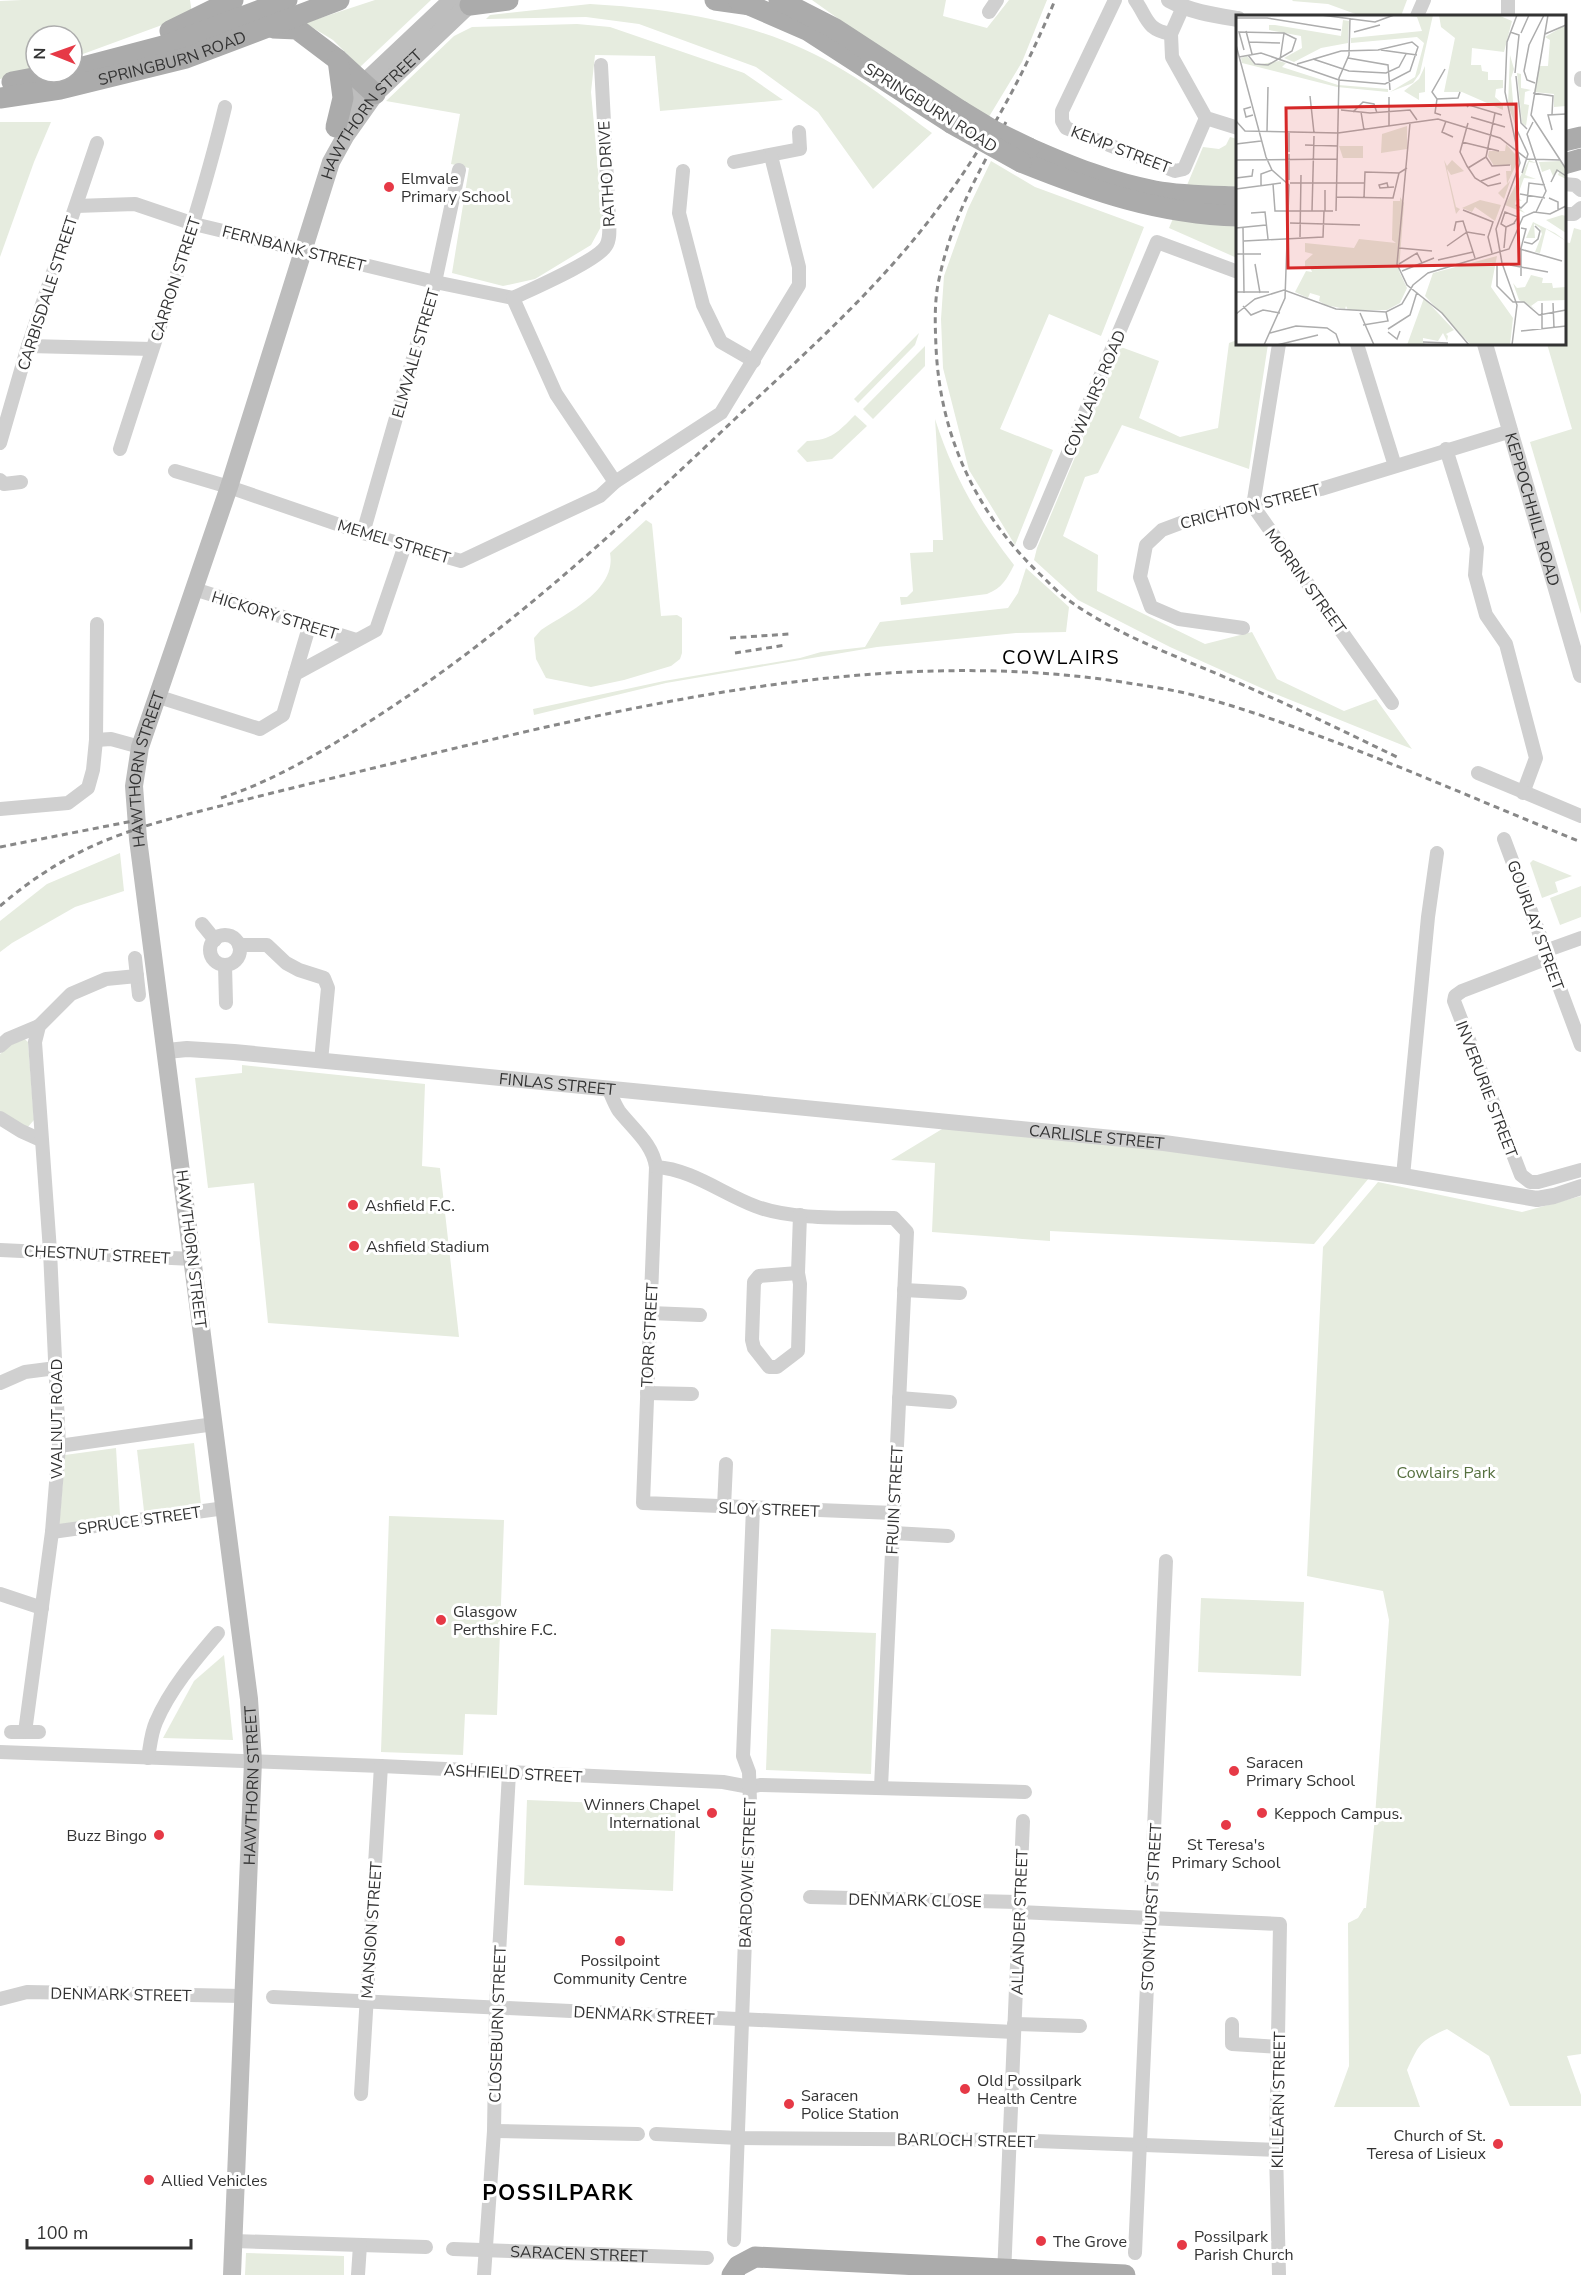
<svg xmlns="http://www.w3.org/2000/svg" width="1581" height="2275" viewBox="0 0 1581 2275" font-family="'Nunito Sans',sans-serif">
<rect width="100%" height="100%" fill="#fff"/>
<g fill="#e6ecdf">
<polygon points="22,0 190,0 192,14 72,58 72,36 36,36 36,69 0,79 0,1"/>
<polygon points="375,0 431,0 360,67 333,40 305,23"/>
<polygon points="812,0 946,0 943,16 987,28 1009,0 1047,0 1022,62 987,120 961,106"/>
<polygon points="1293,0 1407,0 1401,16 1361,16 1328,4 1292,1"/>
<path d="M590 4C677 9 767 23 843 70 874 88 903 112 932 133L873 189 818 112 756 67 639 24 586 17 486 19 490 15Z"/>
<polygon points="577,24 610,27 744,73 783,100 660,111 655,56 595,55 591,92 603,223 591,245 535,279 503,286 452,273 469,168 451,164 460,114 386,101 454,36 472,27"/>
<polygon points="0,122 51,122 34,162 0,257"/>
<polygon points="1230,137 1237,139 1237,258 1169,228 1203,147 1219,149 1226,145"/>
<polygon points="991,161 1035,187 1144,227 1101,336 1049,314 1000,429 1053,450 1015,545 969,470 943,368 941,319 944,276 968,209"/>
<polygon points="1574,228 1581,230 1581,614 1530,442 1572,429 1547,344 1564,344 1565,242 1570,243"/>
<polygon points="919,333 915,345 858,403 854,399"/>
<polygon points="1237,340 1238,344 1268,344 1249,469 1122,425 1098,473 1085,477 1063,536 1098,555 1097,591 1205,644 1252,632 1277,679 1344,711 1376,699 1412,749 1268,691 1170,647 1078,600 1034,560 1037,548 1121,347 1159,361 1139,418 1180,437 1218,428 1229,343"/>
<polygon points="925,346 925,366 873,419 863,409"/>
<path d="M855 415 867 426 832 459 807 462 797 451 807 441C832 440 838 432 855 415Z"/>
<path d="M935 419C953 475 978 519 1014 565 1007 579 1002 588 987 594L901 605 900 597H907L913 591 910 553 933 552V540H943Z"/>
<path d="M646 520 652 524 661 616 677 615 682 618V653L680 659 671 666 624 680 591 687 546 678 536 659 534 638 541 630C567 613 617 590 610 553Z"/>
<polygon points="1026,568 1069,607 1066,632 1016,633 877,647 666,683 534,715 533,709 664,681 800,658 821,652 865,647 880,622 1008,608 1018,593"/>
<polygon points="120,853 124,891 75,907 12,943 0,952 0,921 47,884"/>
<polygon points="1533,860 1572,876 1555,882 1558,892 1542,898 1530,863"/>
<polygon points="1581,886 1581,917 1560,925 1550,898"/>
<polygon points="21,1036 28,1042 34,1120 27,1128 0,1111 0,1054"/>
<polygon points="242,1065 425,1084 422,1166 440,1168 459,1337 268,1323 254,1183 208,1188 195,1078 242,1073"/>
<polygon points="952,1123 1374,1172 1314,1244 1050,1231 1050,1241 932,1232 935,1163 891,1160"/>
<path d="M1378 1182 1522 1212 1581 1196V2054L1567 2056 1581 2095V2106H1510L1489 2056 1447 2029C1420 2041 1419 2044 1407 2070L1420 2107H1334L1349 2066 1348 1923 1358 1918 1364 1908H1366L1375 1817 1389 1620 1383 1591 1307 1576 1323 1247Z"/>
<polygon points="194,1443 201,1504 144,1511 137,1450"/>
<polygon points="116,1448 120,1515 59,1527 65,1455"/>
<polygon points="389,1516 504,1520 497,1715 465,1714 463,1755 381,1752"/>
<polygon points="1201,1598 1304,1602 1301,1676 1198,1672"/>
<polygon points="771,1629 876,1633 871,1774 766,1770"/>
<polygon points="224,1655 233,1740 163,1738 194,1681"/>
<polygon points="527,1800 676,1806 673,1891 524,1885"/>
<polygon points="246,2253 344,2256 344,2275 245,2275"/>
</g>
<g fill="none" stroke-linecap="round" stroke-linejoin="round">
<g stroke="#d0d0d0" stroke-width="14">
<polyline points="1115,0 1062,111 1062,121 1066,128 1175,171 1184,169 1206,118"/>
<path d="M1135 0C1148 18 1145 29 1171 34"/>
<polyline points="1183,7 1171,34 1172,57 1206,118 1238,128"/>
<polyline points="989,12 997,0"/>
<polyline points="1417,16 1424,0"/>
<polyline points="1508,16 1508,0"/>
<polyline points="1581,80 1581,78"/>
<polyline points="734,162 800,149 799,132"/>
<polyline points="683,171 679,213 703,305 721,342 754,361"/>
<polyline points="1564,184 1575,185 1581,190"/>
<polyline points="76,206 135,204 194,224 435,282 513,298"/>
<polyline points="1564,214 1574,214 1581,208"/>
<path d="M513 298C532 289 597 261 606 246 611 238 609 227 609 218L601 65"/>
<polyline points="513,298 556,394 615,482"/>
<polyline points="1279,344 1253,506 1392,703"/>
<polyline points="1357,344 1395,466"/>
<polyline points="28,346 152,349"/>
<polyline points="0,443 28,346 97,143"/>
<path d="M120 449C156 335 197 223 225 107"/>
<polyline points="1446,449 1477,548 1475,575 1486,615 1506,644 1536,758 1523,793"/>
<polyline points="175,471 229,487 363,533 461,561 600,496 615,482 721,413 799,285 799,267 771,156"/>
<polyline points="0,480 4,484 21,482"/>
<polyline points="363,533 435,282 459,170"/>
<polyline points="1030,543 1157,242 1238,272"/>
<polyline points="194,589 356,640"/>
<polyline points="1243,628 1179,619 1151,607 1140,577 1146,545 1162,530 1186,521 1321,489 1511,431"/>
<polyline points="295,674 376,630 405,545"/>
<polyline points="156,696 260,729 283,715 309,627"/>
<polyline points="96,740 111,739 140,747"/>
<polyline points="1478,773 1581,816"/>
<polyline points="0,809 68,803 88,788 93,770 96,740 97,624"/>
<polyline points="1504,839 1581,1045"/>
<polyline points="202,924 215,940"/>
<circle cx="225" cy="950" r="15"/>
<polyline points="239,945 267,945 286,963 299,970 324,978 328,988 321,1061"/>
<polyline points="1545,951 1581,938"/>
<polyline points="135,958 139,995"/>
<polyline points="1548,958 1462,991 1455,996 1454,1001 1521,1175 1530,1182 1538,1182 1581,1170"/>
<polyline points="225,965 226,1003"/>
<polyline points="0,1046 8,1039 39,1026"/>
<path d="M609 1090C612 1097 615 1105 619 1111 633 1129 653 1144 656 1167L643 1503 894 1513"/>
<polyline points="0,1118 21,1131 41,1140"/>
<path d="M656 1167C691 1169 723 1194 755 1206 793 1221 852 1217 894 1218L907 1232 881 1787"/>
<polyline points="1403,1176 1428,917 1437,853"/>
<polyline points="0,1250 193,1259"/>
<polyline points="798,1273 759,1276 754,1282 752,1340 754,1348 769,1367 777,1367 798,1351 800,1284 798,1273 800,1215"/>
<polyline points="904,1290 960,1293"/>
<polyline points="650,1313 700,1315"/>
<polyline points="0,1383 25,1372 56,1368"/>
<polyline points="647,1393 692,1394"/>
<polyline points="899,1398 950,1402"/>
<polyline points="59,1446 214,1424"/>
<polyline points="724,1507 726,1464"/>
<polyline points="52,1532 225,1508"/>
<polyline points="893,1533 948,1536"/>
<polyline points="0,1594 42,1608"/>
<polyline points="11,1732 39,1732"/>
<polyline points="25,1732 52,1532 59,1446 50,1251 35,1042 39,1026 71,994 106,979 137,976"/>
<polyline points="0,1752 381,1766 723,1782 750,1787 760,1785 1025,1792"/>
<path d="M148 1758C150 1747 151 1733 156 1722 170 1689 195 1660 218 1633"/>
<polyline points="810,1897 1020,1902"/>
<polyline points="1019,1912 1280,1924 1276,2150 1279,2275"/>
<polyline points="273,1997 1014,2032"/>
<polyline points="0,1999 27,1992 243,1996"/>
<polyline points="1014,2024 1080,2026"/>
<polyline points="1232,2024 1232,2044 1278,2047"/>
<polyline points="361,2094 381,1766"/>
<polyline points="494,2131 638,2134"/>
<polyline points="656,2134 739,2138 1009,2140 1276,2150"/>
<polyline points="734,2240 750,1802 749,1772 743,1756 753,1508"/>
<polyline points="234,2241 426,2247"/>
<path id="s1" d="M453 2249 707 2258"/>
<polyline points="1135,2253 1166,1561"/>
<polyline points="358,2275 360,2245"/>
<polyline points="484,2275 494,2131 496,2008 509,1773"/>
<polyline points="1004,2275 1023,1821"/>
</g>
<g stroke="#d0d0d0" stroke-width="16">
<path d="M1169 0C1191 12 1213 15 1238 19"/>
<path id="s2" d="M1485 344 1581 675"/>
<path id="s3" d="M167 1051 187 1049 234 1052 1164 1143 1403 1176 1537 1199 1554 1196 1581 1187"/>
</g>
<g stroke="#bdbdbd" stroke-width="18">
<polyline points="340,120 363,84 452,0"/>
<path id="s4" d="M232 2275 253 1761 249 1699 138 839 134 786 140 747 229 487 331 162 346 135 375 94 474 0"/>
</g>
<g stroke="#ababab" stroke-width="21">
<polyline points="715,0 751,5"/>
<polyline points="738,0 807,30 951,123"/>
<polyline points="779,0 834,28 961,111"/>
<polyline points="470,5 508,0"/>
<polyline points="273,28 297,29 338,60 375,94"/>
<polyline points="170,31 233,0"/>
<polyline points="72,70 167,45 287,0"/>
<polyline points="12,82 65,72"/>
<path id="s5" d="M0 98 60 89 186 58 339 0"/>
<polyline points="336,127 343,98 338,60"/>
<polyline points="1564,141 1581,137"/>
<path d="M1029 148C1070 166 1111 183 1155 191 1182 196 1210 196 1238 197"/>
<path d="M1021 162C1093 191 1159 214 1238 216"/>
<polyline points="1564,164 1581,159"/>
<polyline points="732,2275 738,2266 755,2257 1125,2275"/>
</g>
<g stroke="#888" stroke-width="3" stroke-dasharray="6 4.5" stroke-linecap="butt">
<path d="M1006 122C979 171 952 219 940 275 934 299 935 322 936 347 940 437 977 516 1044 578 1051 585 1059 593 1067 599 1116 635 1174 655 1229 679 1286 703 1341 730 1397 757"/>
<polyline points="730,638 789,634"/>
<polyline points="735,653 786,645"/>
<path d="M221 798C277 780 328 748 378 716 509 631 623 525 736 418 806 352 879 288 937 210 986 145 1024 75 1055 0"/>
<polyline points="0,847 138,820"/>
<path d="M0 906C56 858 106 836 177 817 271 793 365 770 460 747 675 696 900 648 1122 682 1146 686 1170 689 1193 695 1233 705 1272 719 1311 733 1402 766 1491 806 1581 842"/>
</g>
<g stroke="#ababab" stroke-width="21">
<polyline points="961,111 994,131 1029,148"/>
<polyline points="951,123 1021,162"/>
</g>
</g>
<g fill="#e63946" stroke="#fff" stroke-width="2">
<circle cx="389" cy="187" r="6"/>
<circle cx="353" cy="1205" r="6"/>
<circle cx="354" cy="1246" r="6"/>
<circle cx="441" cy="1620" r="6"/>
<circle cx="1234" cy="1771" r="6"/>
<circle cx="712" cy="1813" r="6"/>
<circle cx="1262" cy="1813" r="6"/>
<circle cx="1226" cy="1825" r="6"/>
<circle cx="159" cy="1835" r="6"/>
<circle cx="620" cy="1941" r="6"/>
<circle cx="965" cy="2089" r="6"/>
<circle cx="789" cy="2104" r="6"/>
<circle cx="1498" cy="2144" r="6"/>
<circle cx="149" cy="2180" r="6"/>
<circle cx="1041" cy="2241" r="6"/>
<circle cx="1182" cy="2245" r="6"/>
</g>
<g text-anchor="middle" stroke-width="6" stroke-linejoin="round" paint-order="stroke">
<g font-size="16" fill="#333" stroke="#fff">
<text dy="6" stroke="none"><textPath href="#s5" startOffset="177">SPRINGBURN ROAD</textPath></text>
<text transform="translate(931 107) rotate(32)" y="6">SPRINGBURN ROAD</text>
<text dy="6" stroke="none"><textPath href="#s4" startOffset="2214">HAWTHORN STREET</textPath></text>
<text transform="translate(1121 149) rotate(21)" y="6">KEMP STREET</text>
<text transform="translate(606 174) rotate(-93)" y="6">RATHO DRIVE</text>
<text transform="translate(294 248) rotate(14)" y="6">FERNBANK STREET</text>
<text transform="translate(175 279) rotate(-72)" y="6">CARRON STREET</text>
<text transform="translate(47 293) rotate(-72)" y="6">CARBISDALE STREET</text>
<text transform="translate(415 353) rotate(-74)" y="6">ELMVALE STREET</text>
<text transform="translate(1094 393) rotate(-67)" y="6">COWLAIRS ROAD</text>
<text transform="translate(1250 506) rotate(-14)" y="6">CRICHTON STREET</text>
<text dy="6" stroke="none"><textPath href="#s2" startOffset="172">KEPPOCHHILL ROAD</textPath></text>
<text transform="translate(394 541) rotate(17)" y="6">MEMEL STREET</text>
<text transform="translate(1306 581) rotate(54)" y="6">MORRIN STREET</text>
<text transform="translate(275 615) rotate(17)" y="6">HICKORY STREET</text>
<text dy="6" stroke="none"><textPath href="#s4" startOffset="1515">HAWTHORN STREET</textPath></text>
<text transform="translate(1536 925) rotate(70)" y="6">GOURLAY STREET</text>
<text transform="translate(1487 1089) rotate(69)" y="6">INVERURIE STREET</text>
<text dy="6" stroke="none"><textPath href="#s3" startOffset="392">FINLAS STREET</textPath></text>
<text dy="6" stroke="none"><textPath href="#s3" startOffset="934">CARLISLE STREET</textPath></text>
<text transform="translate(192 1249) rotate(83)" y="6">HAWTHORN STREET</text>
<text transform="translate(97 1254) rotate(3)" y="6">CHESTNUT STREET</text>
<text transform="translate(649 1335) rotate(-87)" y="6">TORR STREET</text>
<text transform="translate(56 1419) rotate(-90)" y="6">WALNUT ROAD</text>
<text transform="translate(894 1500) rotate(-87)" y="6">FRUIN STREET</text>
<text transform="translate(769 1509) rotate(2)" y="6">SLOY STREET</text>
<text transform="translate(139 1520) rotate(-8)" y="6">SPRUCE STREET</text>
<text transform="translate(513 1773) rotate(3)" y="6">ASHFIELD STREET</text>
<text dy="6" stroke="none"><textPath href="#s4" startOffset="490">HAWTHORN STREET</textPath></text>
<text transform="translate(747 1873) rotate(-88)" y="6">BARDOWIE STREET</text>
<text transform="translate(915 1900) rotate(1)" y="6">DENMARK CLOSE</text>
<text transform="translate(1151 1907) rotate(-87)" y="6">STONYHURST STREET</text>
<text transform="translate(1019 1922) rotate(-88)" y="6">ALLANDER STREET</text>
<text transform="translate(371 1930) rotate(-86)" y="6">MANSION STREET</text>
<text transform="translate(121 1994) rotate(1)" y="6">DENMARK STREET</text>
<text transform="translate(644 2015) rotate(3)" y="6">DENMARK STREET</text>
<text transform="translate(497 2024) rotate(-88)" y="6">CLOSEBURN STREET</text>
<text transform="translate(1278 2100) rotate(-89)" y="6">KILLEARN STREET</text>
<text transform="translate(966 2140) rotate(1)" y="6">BARLOCH STREET</text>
<text dy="6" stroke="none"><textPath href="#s1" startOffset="126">SARACEN STREET</textPath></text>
</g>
<g font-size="16" fill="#333" stroke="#fff" text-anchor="start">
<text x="401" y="184">Elmvale<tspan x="401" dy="18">Primary School</tspan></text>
<text x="365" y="1211">Ashfield F.C.</text>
<text x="366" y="1252">Ashfield Stadium</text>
<text x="453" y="1617">Glasgow<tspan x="453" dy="18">Perthshire F.C.</tspan></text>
<text x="1246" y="1768">Saracen<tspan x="1246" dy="18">Primary School</tspan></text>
<text x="700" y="1810" text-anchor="end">Winners Chapel<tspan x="700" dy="18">International</tspan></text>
<text x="1274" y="1819">Keppoch Campus.</text>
<text x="147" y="1841" text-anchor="end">Buzz Bingo</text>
<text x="1226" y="1850" text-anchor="middle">St Teresa's<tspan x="1226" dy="18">Primary School</tspan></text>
<text x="620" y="1966" text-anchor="middle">Possilpoint<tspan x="620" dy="18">Community Centre</tspan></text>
<text x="977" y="2086">Old Possilpark<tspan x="977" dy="18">Health Centre</tspan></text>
<text x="801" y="2101">Saracen<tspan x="801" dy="18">Police Station</tspan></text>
<text x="1486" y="2141" text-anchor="end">Church of St.<tspan x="1486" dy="18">Teresa of Lisieux</tspan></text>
<text x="161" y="2186">Allied Vehicles</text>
<text x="1194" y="2242">Possilpark<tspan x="1194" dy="18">Parish Church</tspan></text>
<text x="1053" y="2247">The Grove</text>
</g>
<g font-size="16" fill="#56703f" stroke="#fff">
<text x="1446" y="1478">Cowlairs Park</text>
</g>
<g font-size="20" letter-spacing="1.5" fill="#000" stroke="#fff">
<text x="1061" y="664">COWLAIRS</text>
</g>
<g font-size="22" font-weight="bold" letter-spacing="1.5" fill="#000" stroke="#fff">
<text x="558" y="2200">POSSILPARK</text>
</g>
</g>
<g transform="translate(1236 15)">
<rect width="330" height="330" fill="#fff"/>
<path d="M167 0H197L184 58 177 68 154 77 179 62 188 28 181 22 115 28V23L186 16 181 2ZM203 0H262L276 6 268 37 236 33 235 50H245L246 56 252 57V65H267V73L260 74 259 82 267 89V95L226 77H208L219 23 205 12ZM107 5 113 6 112 28 85 33 58 47 48 43 66 33 65 21 33 15V10H39L105 21ZM326 12H330V91L318 92V79L298 77 303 51H312L314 25 309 22ZM274 40 278 54 275 63 279 109 272 90ZM11 41 19 50 43 46 50 48 46 52 102 70 152 74V77L101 72 6 48 5 43ZM189 51V77L183 78V85L168 76 183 64ZM281 58 285 59V73L295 75 289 77 288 89 293 90 290 111 286 108ZM171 111V134L145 138 146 119ZM270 129 279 139 280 149 268 184 262 178 274 166 279 152 271 169 270 156H275V150L258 151 252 141 253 136H269ZM103 131H127V143H107ZM208 145 211 151 216 145 228 156 215 160 211 154 220 192 224 194 220 199ZM293 145 300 148 293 147 289 160 300 164 288 163 281 182 286 186 280 185 279 189 289 198 269 190ZM324 146 330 154V164L322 160 324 155 317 161 314 154 306 157 303 147ZM164 182 168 188 163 256 171 273 164 288 151 295H112L110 291 109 294 90 290 83 286 84 281 74 278 72 283 59 277 70 256 76 257 74 252 69 254V246L77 239 69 237V228L118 233 123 224 160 228 156 225 157 186H164ZM244 185 265 190 259 206 239 192 236 197 226 193ZM326 200 330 201V218L310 205ZM297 207 319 218 330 226 310 214 304 238 299 237 306 219 304 213 298 209 299 223H290ZM261 241 255 272 277 303 274 330H235L189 281 197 258ZM295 260 307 263 306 268H316L317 273 330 272V285L302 286 295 291 301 295 283 285 277 268 281 273 289 272ZM188 283 218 315 210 319 212 321 211 326 207 318 202 326 187 323V328L193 330H171Z" fill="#e6ecdf"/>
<path fill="none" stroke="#adadad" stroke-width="1.5" d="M85 0 139 7 158 0M312 0 295 100 330 154M0 3H31L105 15M10 16 16 39M118 17 144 10M274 17 283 20 279 58M285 18 293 0M309 19 330 10M13 27 44 28M0 30 30 142 36 155 53 170 49 283 28 330M8 35 3 17 48 18 60 24 56 36 32 50 19 49 12 40M145 35 181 40M3 42 25 38 103 65 149 69 174 56 182 32 176 27 142 35 105 36 61 49M112 43 152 50 154 75M77 44 113 56 150 58 163 52 170 39M44 45 48 18M280 61 285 108 291 114M299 68 291 65 288 56 293 30 308 0M297 78 317 81 316 99M74 81 78 118M201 84 196 77 209 54M15 92 8 94 10 102 17 100M231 92 233 90 266 100M105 95 134 98 174 95 181 105M117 97 127 87 138 89 141 98M125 97 128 115M205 100 199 98 201 84 222 83 224 77M235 102 269 112M0 106 9 116 102 118 202 104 264 123 291 144M210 106 206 117 217 122M297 107 291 119 310 176 300 197M174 108 161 249 171 270 206 298 233 330M232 108 224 137 231 151 239 163 252 171 265 168M153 111V82M280 113 292 139 286 158M316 115 312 100 330 99M31 116 32 72M226 127 263 136M0 129 25 126M69 130 102 131M53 137V117M250 142 259 98M250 142 256 151 274 150M291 144 324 145M0 145 101 144M232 153 250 142M0 163 16 161 17 154M53 165V139M245 166 264 159M315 167 321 155 330 161M54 168H129M37 169 39 196H97M25 171V159L36 155M152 172 151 168 143 170 144 173 158 172M0 174 45 168M284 179 309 183M100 182 157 183 163 158 171 153M128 183 129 157 163 158M313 183 322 187V196M280 190 285 193 291 187 293 168 309 170M227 195 257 207 252 222 256 238M76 196 78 121M89 196V175M100 196 103 63 113 40 114 3M15 198 29 197 32 224M54 208 124 210M270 212 265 209 269 197 282 202 278 208M0 213 30 210M7 213 8 278M218 216 220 207 227 206 239 243M64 222 65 160M8 226 87 222 88 196M288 227 296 229 302 224 304 216 299 211M211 231 231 217 249 220M163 233 196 236M268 233 270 212 279 208M284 234 326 246M0 239H25M202 245 237 237M19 249 24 278M163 249 181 238 186 248M261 250V271L277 287H288L303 300 330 295M274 250 312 257M166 256 198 243M285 261V233L290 214 285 213M0 277H33M306 288V314M317 288 318 313M7 291 15 300 27 295 44 298M124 298 138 330M0 299 19 284 48 275 100 294 150 297 166 289 177 270 192 258 273 234 287 202 298 197 314 199 330 191M127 310 152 306 150 297M152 314 174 300 181 277M285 316 330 311M152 317 161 324 164 316M34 318 60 311 91 313 100 319 104 330M187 327 212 328M41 330 82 320M276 330 281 290 266 248 260 214 284 148 269 77 271 27 281 0"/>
<path fill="#d62828" fill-opacity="0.15" stroke="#d62828" stroke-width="3" d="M280 89 283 249 52 253 50 93Z"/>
<rect width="330" height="330" fill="none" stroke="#333" stroke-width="3"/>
</g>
<g transform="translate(54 54) rotate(271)"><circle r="28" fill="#ffffff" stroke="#adadad" stroke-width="1.5"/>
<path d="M0-4.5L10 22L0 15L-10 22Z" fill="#e63946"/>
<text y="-9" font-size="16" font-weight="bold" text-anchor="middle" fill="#333333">N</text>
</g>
<path d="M27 2239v9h164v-9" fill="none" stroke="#333333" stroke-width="3"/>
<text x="36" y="2239" font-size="18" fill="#333333" stroke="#ffffff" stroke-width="4.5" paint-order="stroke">100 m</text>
</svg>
